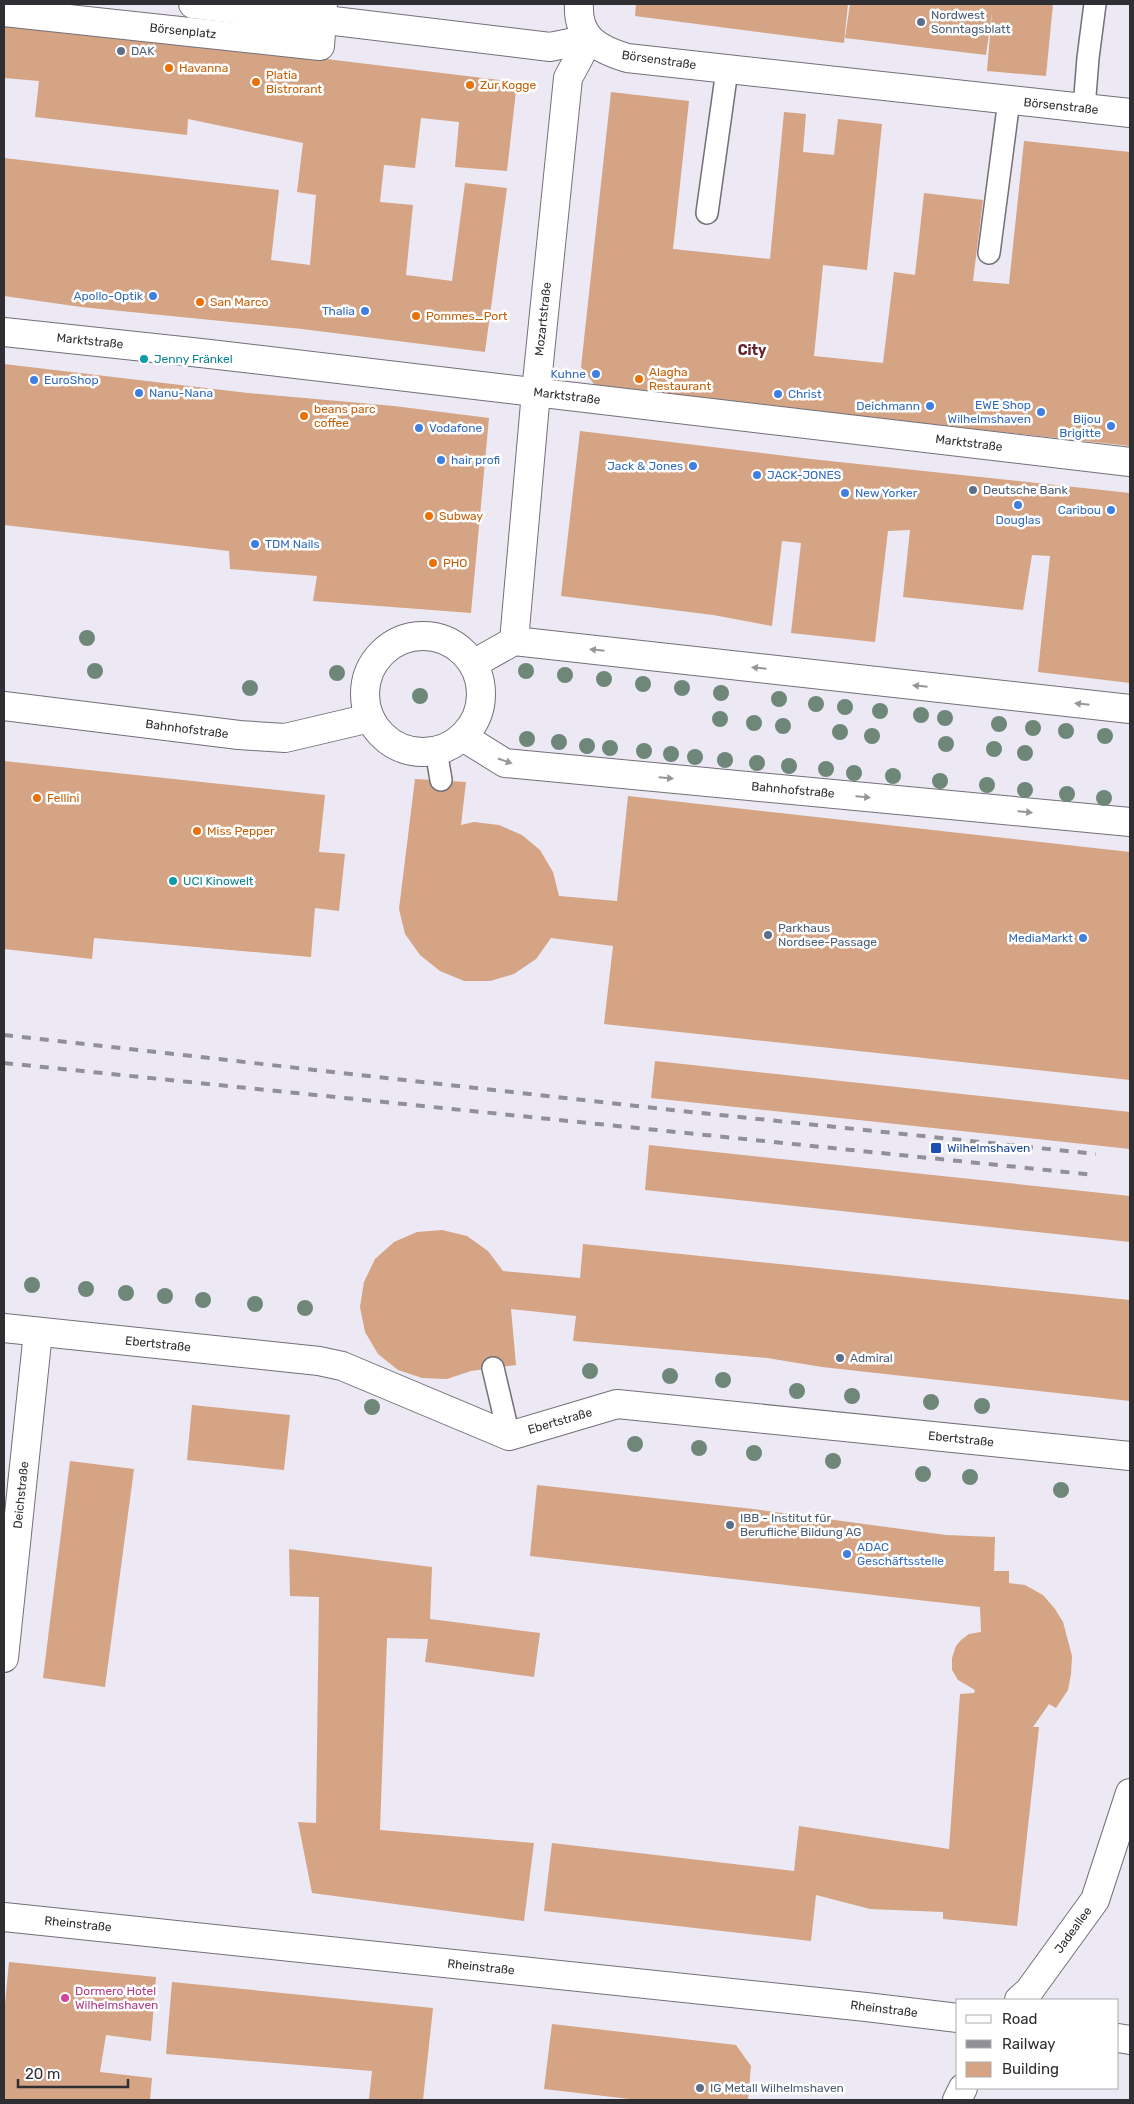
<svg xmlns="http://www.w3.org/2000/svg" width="1134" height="2104" viewBox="0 0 1134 2104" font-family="Rubik,sans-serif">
<rect width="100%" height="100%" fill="#ece9f4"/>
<g fill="#d4a484">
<polygon points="636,4 848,4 844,43 635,16"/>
<polygon points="850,4 1053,4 1046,76 987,71 992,12 986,55 845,38"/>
<polygon points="4,20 517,82 507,171 455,167 459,122 421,118 415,168 384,165 380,202 413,205 406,275 452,281 465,183 507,188 485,352 302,329 81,307 4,296 4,158 279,190 271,260 310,265 316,195 297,192 303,143 188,119 187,135 35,117 39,81 4,78"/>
<polygon points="611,92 689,101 673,249 770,259 784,112 806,114 803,152 834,155 838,119 882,124 867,270 823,265 814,356 883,363 894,272 915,275 924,193 983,200 973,281 1009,284 1024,141 1130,152 1130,446 597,388 581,367"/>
<polygon points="4,364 248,393 394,406 489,418 471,613 313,601 317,576 230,569 229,551 4,525"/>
<polygon points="580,431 811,459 1130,493 1130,683 1038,672 1050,556 1032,555 1023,610 903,597 910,530 888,531 875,642 791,633 801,543 782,541 772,626 713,615 561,596"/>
<polygon points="4,761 325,795 319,852 345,854 339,911 315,908 311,957 94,938 92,959 4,949"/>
<polygon points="415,779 466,782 461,825 474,822 499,825 522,835 540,850 553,872 559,896 617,901 628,796 1130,852 1130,1080 604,1024 613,946 551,938 536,959 514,974 490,981 464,981 440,971 420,955 405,934 399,909"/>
<polygon points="655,1061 1130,1112 1130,1149 651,1098"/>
<polygon points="649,1145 1130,1196 1130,1242 645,1190"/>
<polygon points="442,1230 467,1236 488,1251 503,1271 580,1278 583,1244 1130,1300 1130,1401 822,1367 767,1358 573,1341 576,1316 511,1309 516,1365 471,1371 447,1379 422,1378 398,1370 378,1354 365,1332 360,1307 364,1282 375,1259 394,1242 417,1232"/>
<polygon points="192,1405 290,1415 284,1470 187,1460"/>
<polygon points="70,1461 134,1469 105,1687 43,1678"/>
<polygon points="537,1485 753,1509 946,1535 995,1537 994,1571 1009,1571 1009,1583 1025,1585 1043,1595 1055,1609 1063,1622 1072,1656 1071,1674 1068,1690 1056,1708 1049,1704 1033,1727 1039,1727 1017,1926 943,1919 943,1912 870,1909 816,1895 811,1941 544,1911 552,1843 794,1871 799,1826 949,1849 960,1694 974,1693 975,1690 958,1680 952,1670 952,1658 956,1646 961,1640 969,1634 981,1632 980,1607 530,1556"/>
<polygon points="289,1549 432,1567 430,1619 540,1633 534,1677 425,1662 428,1639 387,1638 380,1830 534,1843 524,1921 312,1893 298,1822 316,1823 319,1597 290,1596"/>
<polygon points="9,1962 156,1977 151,2041 106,2035 100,2072 152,2078 150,2100 4,2100 4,2014"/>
<polygon points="172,1982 433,2008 423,2100 369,2099 372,2071 166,2054"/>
<polygon points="552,2024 736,2045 751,2066 748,2100 638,2100 544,2089"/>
</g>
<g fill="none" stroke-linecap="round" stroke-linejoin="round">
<g stroke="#726f78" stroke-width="24">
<g id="lane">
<polyline points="1084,108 1088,58 1095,4"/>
<polyline points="707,213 727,70"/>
<polyline points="989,253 1009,100"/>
<polyline points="436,750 441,780"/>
<polyline points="493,1368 509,1436"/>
</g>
</g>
<g stroke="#726f78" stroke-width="30">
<g id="street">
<polyline points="193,4 550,47 589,39"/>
<path d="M579 4C577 38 598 49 627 58L1130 113"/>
<polyline points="4,12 320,46 323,4"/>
<polyline points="4,332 201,353 1130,462"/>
<circle cx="423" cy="694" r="58"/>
<polyline points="514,641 536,392 568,78 589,39"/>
<polyline points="473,664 514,641 1130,709"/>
<polyline points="4,706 239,735 285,738 370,718"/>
<polyline points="463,737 505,763 1130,822"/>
<polyline points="4,1328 319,1361 342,1366 509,1436 617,1404 1130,1456"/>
<polyline points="4,1658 38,1332"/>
<polyline points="4,1917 866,2007 958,2018"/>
<polyline points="1019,2000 1029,1991 1095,1900 1130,1793"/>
<polyline points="1118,2038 1130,2040"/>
<polyline points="957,2100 963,2088"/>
</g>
</g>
<use href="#lane" stroke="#fff" stroke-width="21"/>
<use href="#street" stroke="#fff" stroke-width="28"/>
<g stroke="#918f97" stroke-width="4" stroke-dasharray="9 9" stroke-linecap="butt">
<polyline points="4,1035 672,1110 1096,1154"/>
<polyline points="4,1063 1095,1175"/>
</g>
</g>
<g fill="#6e8778">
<circle cx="87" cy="638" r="8"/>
<circle cx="95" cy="671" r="8"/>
<circle cx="526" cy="671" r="8"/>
<circle cx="337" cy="673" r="8"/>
<circle cx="565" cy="675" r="8"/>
<circle cx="604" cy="679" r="8"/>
<circle cx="643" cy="684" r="8"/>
<circle cx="250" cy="688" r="8"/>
<circle cx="682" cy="688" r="8"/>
<circle cx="721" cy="693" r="8"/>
<circle cx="420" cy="696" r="8"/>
<circle cx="779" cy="699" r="8"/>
<circle cx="816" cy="704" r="8"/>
<circle cx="845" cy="707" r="8"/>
<circle cx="880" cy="711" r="8"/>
<circle cx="921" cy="715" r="8"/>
<circle cx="945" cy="718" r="8"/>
<circle cx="720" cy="719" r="8"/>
<circle cx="754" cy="723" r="8"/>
<circle cx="999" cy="724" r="8"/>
<circle cx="783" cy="726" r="8"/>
<circle cx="1033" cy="728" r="8"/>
<circle cx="1066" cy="731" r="8"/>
<circle cx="840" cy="732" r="8"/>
<circle cx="872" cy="736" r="8"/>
<circle cx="1105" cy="736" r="8"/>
<circle cx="527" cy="739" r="8"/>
<circle cx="559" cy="742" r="8"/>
<circle cx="946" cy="744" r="8"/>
<circle cx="587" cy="746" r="8"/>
<circle cx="610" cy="748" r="8"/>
<circle cx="994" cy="749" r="8"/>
<circle cx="644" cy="751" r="8"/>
<circle cx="1025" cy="753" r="8"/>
<circle cx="671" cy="754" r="8"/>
<circle cx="695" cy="757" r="8"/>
<circle cx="725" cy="760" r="8"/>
<circle cx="757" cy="763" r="8"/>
<circle cx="789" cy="766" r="8"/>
<circle cx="826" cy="769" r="8"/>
<circle cx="854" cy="773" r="8"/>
<circle cx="893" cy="776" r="8"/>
<circle cx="940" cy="781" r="8"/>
<circle cx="987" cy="785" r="8"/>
<circle cx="1025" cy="790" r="8"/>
<circle cx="1067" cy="794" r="8"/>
<circle cx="1104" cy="798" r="8"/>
<circle cx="32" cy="1285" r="8"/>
<circle cx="86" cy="1289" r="8"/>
<circle cx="126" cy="1293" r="8"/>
<circle cx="165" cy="1296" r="8"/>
<circle cx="203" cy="1300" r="8"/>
<circle cx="255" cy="1304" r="8"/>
<circle cx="305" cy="1308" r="8"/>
<circle cx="590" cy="1371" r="8"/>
<circle cx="670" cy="1376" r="8"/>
<circle cx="723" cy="1380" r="8"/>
<circle cx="797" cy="1391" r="8"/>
<circle cx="852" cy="1396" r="8"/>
<circle cx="931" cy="1402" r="8"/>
<circle cx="982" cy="1406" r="8"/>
<circle cx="372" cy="1407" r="8"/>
<circle cx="635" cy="1444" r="8"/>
<circle cx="699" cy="1448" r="8"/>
<circle cx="754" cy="1453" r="8"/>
<circle cx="833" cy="1461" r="8"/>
<circle cx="923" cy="1474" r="8"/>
<circle cx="970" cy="1477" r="8"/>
<circle cx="1061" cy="1490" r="8"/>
</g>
<defs><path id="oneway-solid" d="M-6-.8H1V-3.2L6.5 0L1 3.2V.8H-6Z" transform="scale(1.25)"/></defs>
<g fill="#979698">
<use href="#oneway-solid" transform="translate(597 650) rotate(-174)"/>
<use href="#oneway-solid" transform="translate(759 668) rotate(-174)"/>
<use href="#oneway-solid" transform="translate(920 686) rotate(-174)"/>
<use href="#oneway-solid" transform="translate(1082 704) rotate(-174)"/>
<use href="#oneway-solid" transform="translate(505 761) rotate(19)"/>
<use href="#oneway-solid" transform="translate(666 778) rotate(5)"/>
<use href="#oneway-solid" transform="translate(863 797) rotate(5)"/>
<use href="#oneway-solid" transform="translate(1025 812) rotate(5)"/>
</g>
<g fill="#5c6f8a" stroke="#fff" stroke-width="2">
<circle cx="921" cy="22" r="5"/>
<circle cx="121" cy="51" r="5"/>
<circle cx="973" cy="490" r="5"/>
<circle cx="768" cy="935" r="5"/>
<circle cx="840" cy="1358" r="5"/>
<circle cx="730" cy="1525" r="5"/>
<circle cx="700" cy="2088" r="5"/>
</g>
<g fill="#e8710a" stroke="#fff" stroke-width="2">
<circle cx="169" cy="68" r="5"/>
<circle cx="256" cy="82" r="5"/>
<circle cx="470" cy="85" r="5"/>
<circle cx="200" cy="302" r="5"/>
<circle cx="416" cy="316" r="5"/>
<circle cx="639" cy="379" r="5"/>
<circle cx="304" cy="416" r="5"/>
<circle cx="429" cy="516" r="5"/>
<circle cx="433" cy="563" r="5"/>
<circle cx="37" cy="798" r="5"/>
<circle cx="197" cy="831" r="5"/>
</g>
<g fill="#3f7fe0" stroke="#fff" stroke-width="2">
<circle cx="153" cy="296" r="5"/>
<circle cx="365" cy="311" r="5"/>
<circle cx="596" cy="374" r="5"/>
<circle cx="34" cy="380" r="5"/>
<circle cx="139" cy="393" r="5"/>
<circle cx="778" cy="394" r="5"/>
<circle cx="930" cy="406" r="5"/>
<circle cx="1041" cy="412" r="5"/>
<circle cx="1111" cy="426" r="5"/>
<circle cx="419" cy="428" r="5"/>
<circle cx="441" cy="460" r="5"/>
<circle cx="693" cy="466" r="5"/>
<circle cx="757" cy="475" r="5"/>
<circle cx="845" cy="493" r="5"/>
<circle cx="1018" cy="505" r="5"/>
<circle cx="1111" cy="510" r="5"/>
<circle cx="255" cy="544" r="5"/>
<circle cx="1083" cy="938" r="5"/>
<circle cx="847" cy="1554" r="5"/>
</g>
<g fill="#0f9aa8" stroke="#fff" stroke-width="2">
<circle cx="144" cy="359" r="5"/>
<circle cx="173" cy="881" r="5"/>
</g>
<rect fill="#1a4fb4" stroke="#fff" stroke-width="2" x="930" y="1142" width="12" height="12" rx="2.5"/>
<circle fill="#d1479c" stroke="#fff" stroke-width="2" cx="65" cy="1998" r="5"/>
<g text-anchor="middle" stroke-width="5" stroke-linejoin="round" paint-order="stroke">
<g font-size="12" fill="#4e5e75" stroke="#fff" text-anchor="start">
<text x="931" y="19">Nordwest<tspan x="931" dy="14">Sonntagsblatt</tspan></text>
<text x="131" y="55">DAK</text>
<text x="983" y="494">Deutsche Bank</text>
<text x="778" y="932">Parkhaus<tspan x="778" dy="14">Nordsee-Passage</tspan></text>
<text x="850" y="1362">Admiral</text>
<text x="740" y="1522">IBB - Institut für<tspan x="740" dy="14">Berufliche Bildung AG</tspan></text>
<text x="710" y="2092">IG Metall Wilhelmshaven</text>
</g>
<g font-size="12" fill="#2f2e32" stroke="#fff">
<text transform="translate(183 31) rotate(6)" y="4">Börsenplatz</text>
<text transform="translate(659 60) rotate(8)" y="4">Börsenstraße</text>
<text transform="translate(1061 106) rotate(6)" y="4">Börsenstraße</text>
<text transform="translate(543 319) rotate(-84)" y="4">Mozartstraße</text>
<text transform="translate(90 341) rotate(6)" y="4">Marktstraße</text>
<text transform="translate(567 396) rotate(7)" y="4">Marktstraße</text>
<text transform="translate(969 443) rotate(7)" y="4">Marktstraße</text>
<text transform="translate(187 729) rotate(7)" y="4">Bahnhofstraße</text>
<text transform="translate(793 790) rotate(5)" y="4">Bahnhofstraße</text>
<text transform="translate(158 1344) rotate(6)" y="4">Ebertstraße</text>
<text transform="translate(560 1421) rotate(-16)" y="4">Ebertstraße</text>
<text transform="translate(961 1439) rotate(6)" y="4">Ebertstraße</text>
<text transform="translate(21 1495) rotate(-84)" y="4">Deichstraße</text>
<text transform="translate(78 1924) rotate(6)" y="4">Rheinstraße</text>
<text transform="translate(1073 1930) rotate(-54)" y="4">Jadeallee</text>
<text transform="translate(481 1967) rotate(6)" y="4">Rheinstraße</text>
<text transform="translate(884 2009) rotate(7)" y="4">Rheinstraße</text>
</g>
<g font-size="12" fill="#c56008" stroke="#fff" text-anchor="start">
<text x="179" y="72">Havanna</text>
<text x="266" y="79">Platia<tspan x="266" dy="14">Bistrorant</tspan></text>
<text x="480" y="89">Zur Kogge</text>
<text x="210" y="306">San Marco</text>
<text x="426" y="320">Pommes_Port</text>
<text x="649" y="376">Alagha<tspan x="649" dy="14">Restaurant</tspan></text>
<text x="314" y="413">beans parc<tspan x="314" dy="14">coffee</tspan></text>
<text x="439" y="520">Subway</text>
<text x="443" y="567">PHO</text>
<text x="47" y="802">Fellini</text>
<text x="207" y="835">Miss Pepper</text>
</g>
<g font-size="12" fill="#366cbe" stroke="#fff" text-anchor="end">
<text x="143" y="300">Apollo-Optik</text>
<text x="355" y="315">Thalia</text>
<text x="586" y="378">Kuhne</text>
<text x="44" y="384" text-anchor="start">EuroShop</text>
<text x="149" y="397" text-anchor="start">Nanu-Nana</text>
<text x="788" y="398" text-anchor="start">Christ</text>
<text x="1031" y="409">EWE Shop<tspan x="1031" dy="14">Wilhelmshaven</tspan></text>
<text x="920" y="410">Deichmann</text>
<text x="1101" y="423">Bijou<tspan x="1101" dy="14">Brigitte</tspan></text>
<text x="429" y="432" text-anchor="start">Vodafone</text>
<text x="451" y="464" text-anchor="start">hair profi</text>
<text x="683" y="470">Jack &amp; Jones</text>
<text x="767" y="479" text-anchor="start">JACK-JONES</text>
<text x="855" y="497" text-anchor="start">New Yorker</text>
<text x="1101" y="514">Caribou</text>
<text x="1018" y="524" text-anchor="middle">Douglas</text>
<text x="265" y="548" text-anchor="start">TDM Nails</text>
<text x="1073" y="942">MediaMarkt</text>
<text x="857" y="1551" text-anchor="start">ADAC<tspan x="857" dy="14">Geschäftsstelle</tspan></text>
</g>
<g font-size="12" fill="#0d838f" stroke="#fff" text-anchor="start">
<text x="154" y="363">Jenny Fränkel</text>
<text x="183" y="885">UCI Kinowelt</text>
</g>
<g font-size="12" fill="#164399" stroke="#fff" text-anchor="start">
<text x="947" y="1152">Wilhelmshaven</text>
</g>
<g font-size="12" fill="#b23c85" stroke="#fff" text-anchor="start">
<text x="75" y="1995">Dormero Hotel<tspan x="75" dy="14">Wilhelmshaven</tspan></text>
</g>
<g font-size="14" font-weight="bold" fill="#68222b" stroke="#fff">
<text x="752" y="355">City</text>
</g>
</g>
<rect width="1134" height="2104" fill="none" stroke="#2f2e32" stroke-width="10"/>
<rect x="956" y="1999" width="162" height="90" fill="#ffffff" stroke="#acabad"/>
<rect x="966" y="2015" width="25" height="8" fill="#ffffff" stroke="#acabad"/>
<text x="1002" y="2024" font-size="15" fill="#2f2e32">Road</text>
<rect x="966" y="2040" width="25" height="8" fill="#918f97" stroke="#acabad"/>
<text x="1002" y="2049" font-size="15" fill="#2f2e32">Railway</text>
<rect x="966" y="2062" width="25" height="15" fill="#d4a484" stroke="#acabad"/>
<text x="1002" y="2074" font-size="15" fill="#2f2e32">Building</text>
<path d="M18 2079v8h110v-8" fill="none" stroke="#2f2e32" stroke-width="2.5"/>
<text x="25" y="2079" font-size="15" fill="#2f2e32" stroke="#ffffff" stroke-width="4" paint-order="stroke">20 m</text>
</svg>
